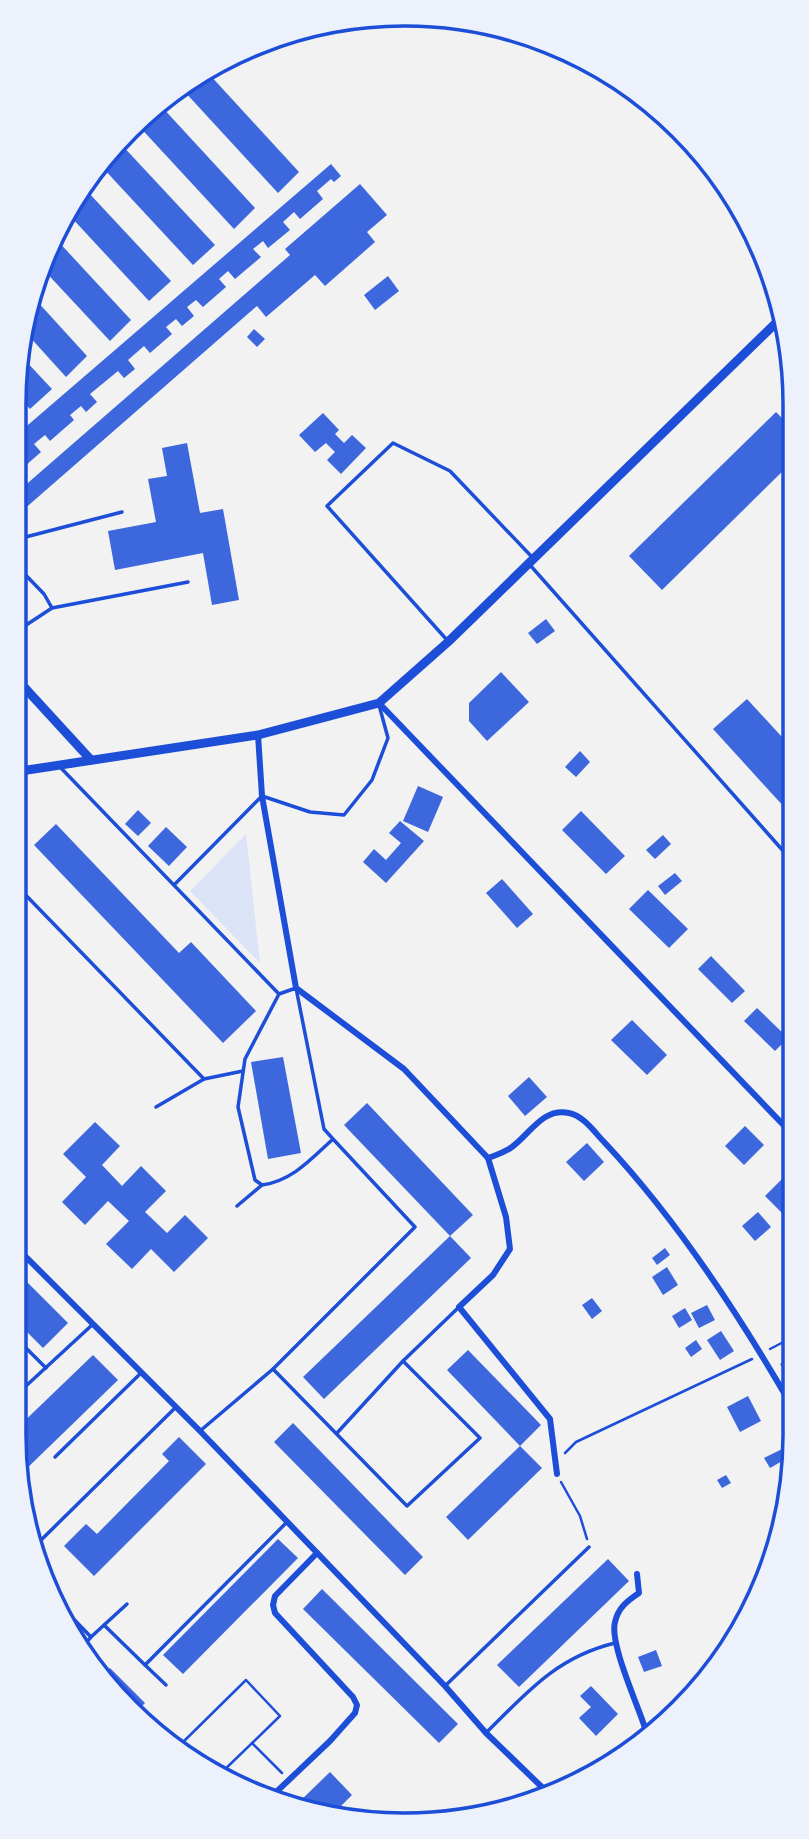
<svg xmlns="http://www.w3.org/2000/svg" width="809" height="1839" viewBox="0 0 809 1839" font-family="'Sofia Sans Condensed',sans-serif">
<rect width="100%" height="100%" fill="#f2f2f2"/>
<polygon fill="#dbe4f7" points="246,834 260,963 190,891"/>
<g fill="#3d67dc">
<polygon points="209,74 299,172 278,193 184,91"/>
<polygon points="161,106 255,208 234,229 136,123"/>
<polygon points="119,142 215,245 193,265 102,167"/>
<polygon points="331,164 341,176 334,182 331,179 317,191 323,199 300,219 294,212 283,222 290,230 268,248 263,241 253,249 261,257 235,279 228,271 219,279 226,287 203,307 196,300 187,307 194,316 182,326 176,319 166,327 172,334 150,353 144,346 128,360 135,369 124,378 118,371 90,394 97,402 86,412 81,406 70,415 74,420 50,441 45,435 34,444 41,452 16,474 14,472 14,437"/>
<polygon points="360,184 387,215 367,232 375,242 325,286 315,275 266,317 257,306 14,518 14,495 290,255 285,249"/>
<polygon points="87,191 171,281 149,301 70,216"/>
<polygon points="55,238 131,320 110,341 41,267 44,255"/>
<polygon points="388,276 399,291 375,310 364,295"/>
<polygon points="35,299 87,356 66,377 28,335"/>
<polygon points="254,329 265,339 257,347 247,337"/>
<polygon points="23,358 52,389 30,409 16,394"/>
<polygon points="776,412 792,428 792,462 662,590 629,556"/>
<polygon points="323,413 339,430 335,434 344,443 352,435 366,448 341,474 327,460 335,452 326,443 315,452 299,435"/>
<polygon points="187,443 200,513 223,509 239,600 212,605 203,553 115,570 108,531 156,522 148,479 167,476 162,448"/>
<polygon points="546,619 555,631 537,644 528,633"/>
<polygon points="501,672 529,702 487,741 469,721 469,703"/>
<polygon points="747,699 793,749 793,802 786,809 713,729"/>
<polygon points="580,751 590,762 576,777 565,767"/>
<polygon points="418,786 443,797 428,832 403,821"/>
<polygon points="138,810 151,823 138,836 125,824"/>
<polygon points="581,811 625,856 606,874 562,830"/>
<polygon points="400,821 424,841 386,883 363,862 374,849 386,860 401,843 389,833"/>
<polygon points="56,824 179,953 191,942 256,1011 223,1043 34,845"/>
<polygon points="166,827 187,847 169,866 148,846"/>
<polygon points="663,835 671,844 655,859 646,850"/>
<polygon points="675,873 682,881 665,895 658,886"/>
<polygon points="502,879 533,914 517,928 486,893"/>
<polygon points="648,890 688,929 669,948 629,909"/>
<polygon points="711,956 745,991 732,1003 698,969"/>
<polygon points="757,1008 788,1038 775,1051 744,1021"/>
<polygon points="632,1020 667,1055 647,1075 611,1040"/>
<polygon points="283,1057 301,1153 268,1159 251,1062"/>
<polygon points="529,1077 547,1097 525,1116 508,1096"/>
<polygon points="367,1103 473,1215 450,1236 344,1125"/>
<polygon points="95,1122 120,1146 102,1165 122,1186 141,1166 166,1191 145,1212 167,1233 185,1215 208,1238 174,1272 151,1249 132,1269 106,1244 129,1221 108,1201 85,1225 62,1202 86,1177 63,1154"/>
<polygon points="745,1126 764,1145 744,1165 725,1146"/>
<polygon points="587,1143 604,1162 584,1181 566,1162"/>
<polygon points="788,1173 794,1180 794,1210 787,1218 765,1196"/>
<polygon points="758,1212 771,1227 755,1241 742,1226"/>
<polygon points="450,1236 471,1258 324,1399 303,1377"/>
<polygon points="665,1248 670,1255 657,1265 652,1258"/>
<polygon points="667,1267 678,1285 663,1295 652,1277"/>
<polygon points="14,1269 68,1323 43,1348 14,1319"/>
<polygon points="592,1298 602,1311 592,1319 582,1305"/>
<polygon points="707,1305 715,1320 699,1328 691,1313"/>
<polygon points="685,1308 692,1320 679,1328 672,1316"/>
<polygon points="721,1331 734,1351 720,1360 707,1340"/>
<polygon points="696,1340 702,1349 691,1357 685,1348"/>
<polygon points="468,1350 541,1425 520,1446 542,1468 468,1540 446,1517 520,1446 447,1370"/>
<polygon points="795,1354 795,1387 780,1364"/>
<polygon points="93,1355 118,1380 21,1474 14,1431"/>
<polygon points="748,1396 761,1421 740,1432 727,1407"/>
<polygon points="293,1423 423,1557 405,1575 274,1442"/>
<polygon points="179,1437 206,1464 94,1576 64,1546 86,1524 97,1534 169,1461 162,1454"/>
<polygon points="788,1446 791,1456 770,1468 764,1458"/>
<polygon points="726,1475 731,1483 722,1488 717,1480"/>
<polygon points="278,1539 298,1558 183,1674 163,1655"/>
<polygon points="608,1559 629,1581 519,1687 497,1665"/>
<polygon points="322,1589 458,1724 439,1743 303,1609"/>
<polygon points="656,1650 662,1666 644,1672 638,1657"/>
<polygon points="110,1668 145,1703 136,1712 111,1692 102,1676"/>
<polygon points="591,1686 618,1714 596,1736 579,1718 591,1707 580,1696"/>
<polygon points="330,1772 352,1795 329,1818 296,1805"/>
</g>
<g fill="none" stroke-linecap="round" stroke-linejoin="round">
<g stroke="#1d4ed8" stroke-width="2.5">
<polyline points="770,1349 795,1336"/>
<polyline points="565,1453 576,1442 752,1359"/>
<polyline points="561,1482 580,1516 587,1539"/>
<polyline points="252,1743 282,1773"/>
<polyline points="178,1747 246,1680 280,1716 218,1776"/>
</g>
<g stroke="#1d4ed8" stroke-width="3.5">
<polyline points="14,540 122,512"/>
<polyline points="14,563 44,594 52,608"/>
<polyline points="530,565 793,862"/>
<polyline points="14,633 52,608 188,582"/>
<polyline points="447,640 327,506 393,443 450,471 532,557"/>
<polyline points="60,767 278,993"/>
<polyline points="14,883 204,1079 243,1071"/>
<polyline points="174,885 262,796 310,812 344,815 372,780 388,738 379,705"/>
<polyline points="156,1107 204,1079"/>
<polyline points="237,1206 262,1185"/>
<polyline points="14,1336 46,1368"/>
<path d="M273 1369 415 1227 333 1139 324 1129 296 988 279 994 245 1059 238 1107 255 1180 262 1185C292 1181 311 1159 333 1139"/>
<polyline points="14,1397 92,1325"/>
<polyline points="200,1431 273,1369 407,1506 480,1438 403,1361"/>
<polyline points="337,1433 403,1361 459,1307"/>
<polyline points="55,1457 141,1373"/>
<polyline points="33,1548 175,1408"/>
<polyline points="61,1606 91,1637 84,1645"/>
<polyline points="104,1625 145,1665 287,1522"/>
<polyline points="91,1637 127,1604"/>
<polyline points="145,1665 166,1685"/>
<polyline points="445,1686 589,1547"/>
<path d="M486 1733C527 1692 557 1657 615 1643"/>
</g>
<g stroke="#1d4ed8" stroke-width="6">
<polyline points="379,703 794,1136"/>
<polyline points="258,735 262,796 296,988 404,1069 488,1158 506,1217 510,1249 493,1275 459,1307 550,1419 557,1474"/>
<path d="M488 1158C497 1155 505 1152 512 1147 530 1134 543 1107 569 1113 584 1116 595 1133 605 1143 678 1221 742 1319 795 1412"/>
<polyline points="14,1245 200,1431 445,1686 486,1733 546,1791"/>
<path d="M637 1574 639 1593C627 1601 618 1608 615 1622 609 1644 640 1709 647 1734"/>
<polyline points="272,1796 330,1741 355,1713 357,1705 353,1697 275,1613 273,1605 275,1596 317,1553"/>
</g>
<g stroke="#1d4ed8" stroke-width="9">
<polyline points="14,676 91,760"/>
<polyline points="14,772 258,735 379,703 448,642 782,317"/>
</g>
</g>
<path d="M0 0H809V1839H0ZM404 26H405A378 378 0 0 1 783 404V1435A378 378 0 0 1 405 1813H404A378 378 0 0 1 26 1435V404A378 378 0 0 1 404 26Z" fill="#edf1fc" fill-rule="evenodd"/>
<path fill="none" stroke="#1d4ed8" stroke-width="3.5" d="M404 26H405A378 378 0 0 1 783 404V1435A378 378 0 0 1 405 1813H404A378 378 0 0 1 26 1435V404A378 378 0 0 1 404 26Z"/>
</svg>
